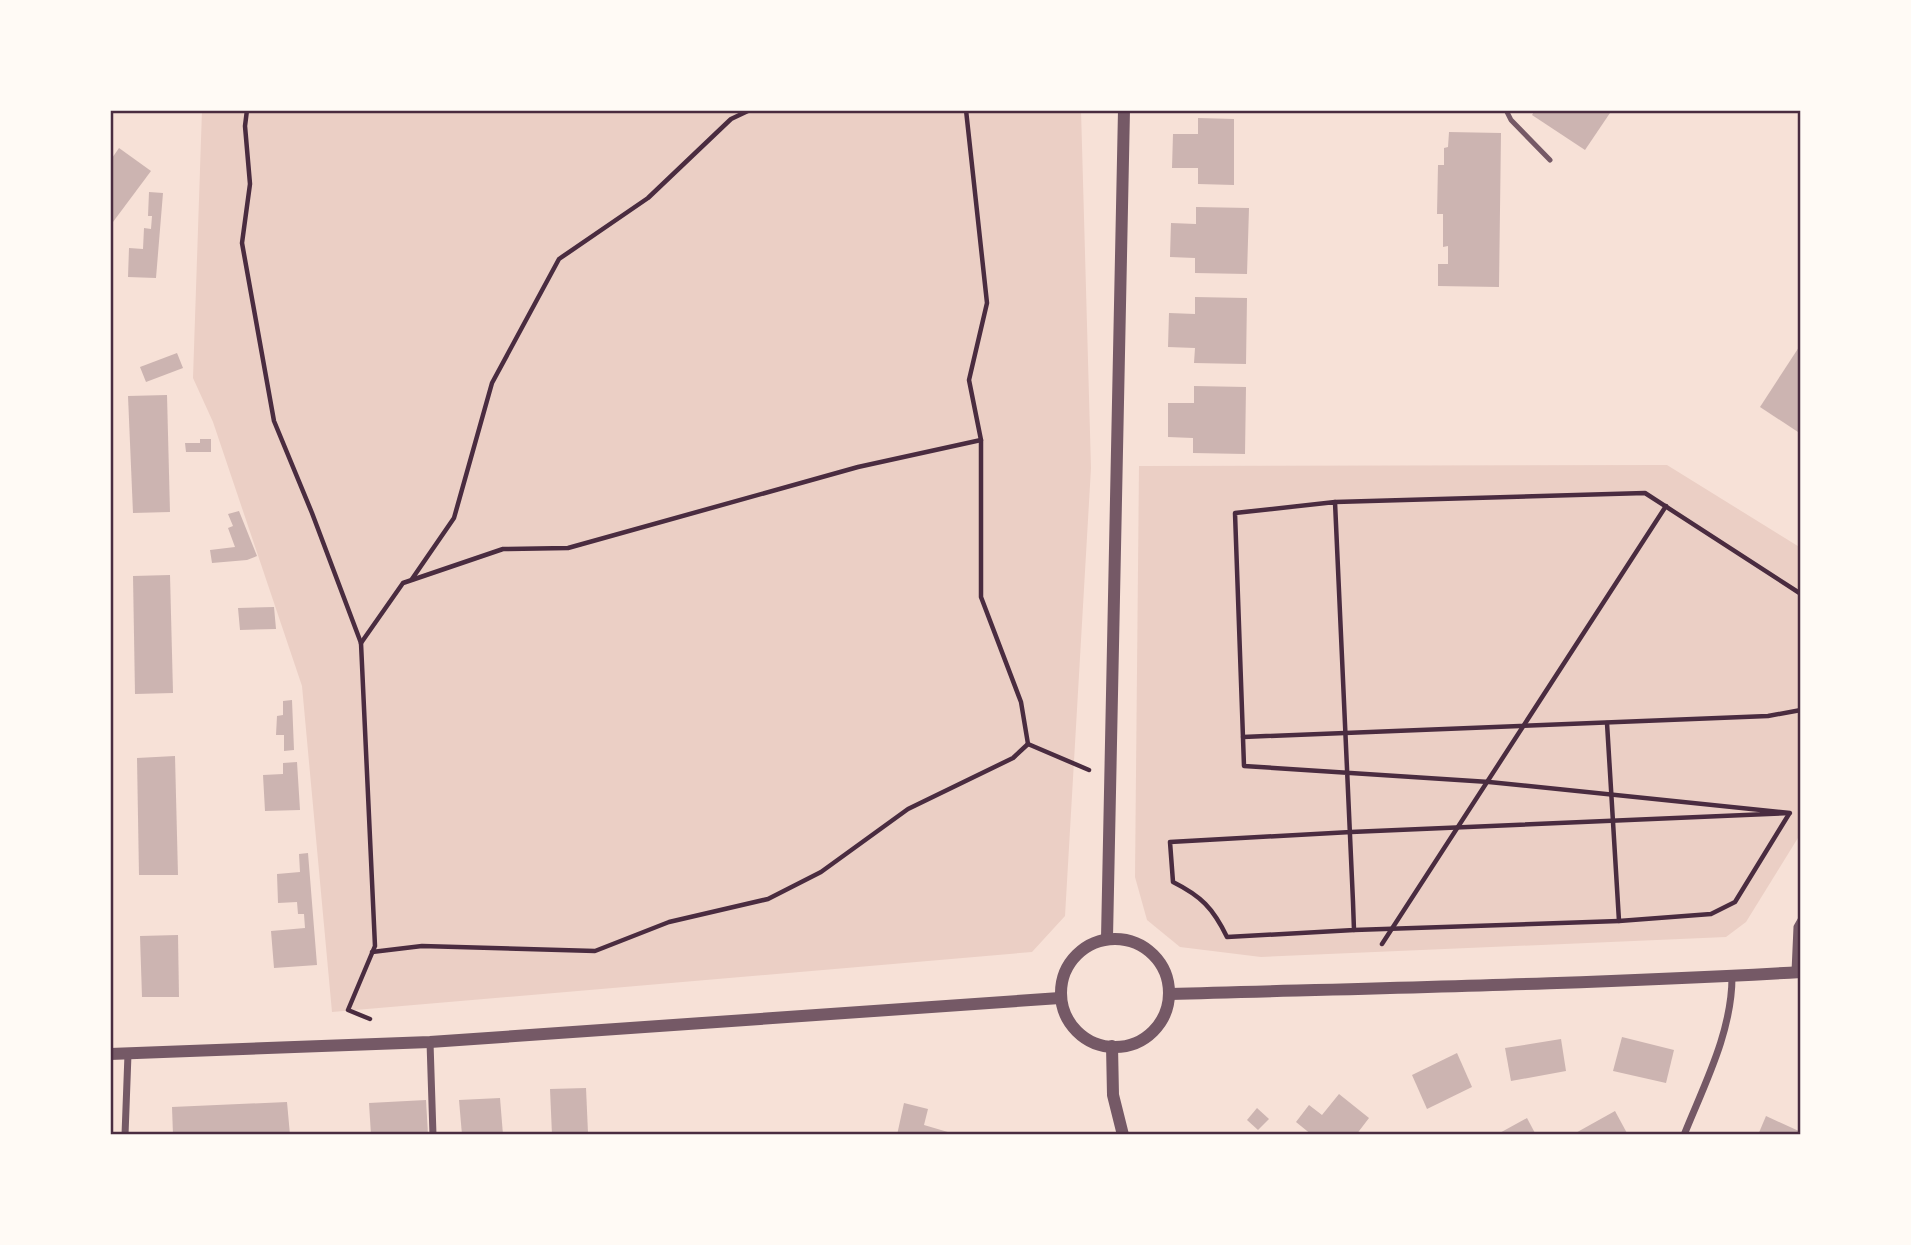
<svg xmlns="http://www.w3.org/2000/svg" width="1911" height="1245" viewBox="0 0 1911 1245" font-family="'Public Sans',sans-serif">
<rect width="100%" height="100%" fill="#f7e1d7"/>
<g fill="#ebcfc5">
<polygon points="202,110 1081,110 1091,468 1065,916 1032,952 332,1012 302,686 213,422 193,378"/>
<polygon points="1667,465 1801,548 1801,833 1746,922 1726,937 1261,957 1180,947 1147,920 1135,877 1139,466"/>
</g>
<g fill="#ccb4b1">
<polygon points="1535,110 1612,110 1585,150 1532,115"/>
<polygon points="1198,118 1234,119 1234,185 1198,184 1198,168 1172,168 1173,134 1198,134"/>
<polygon points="1449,132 1501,133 1499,287 1438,286 1438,264 1448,264 1448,246 1443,247 1443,214 1437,214 1438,165 1444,165 1444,148 1448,147"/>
<polygon points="119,148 151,171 110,226 110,161"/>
<polygon points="149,192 163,193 156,278 128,277 129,248 143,249 144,228 151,229 152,216 148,216"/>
<polygon points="1196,207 1249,208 1247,274 1195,273 1195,258 1170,257 1171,223 1196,224"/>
<polygon points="1195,297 1247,298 1246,364 1194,363 1195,348 1168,347 1169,313 1195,314"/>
<polygon points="1801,344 1801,434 1760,407"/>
<polygon points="177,353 183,368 146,382 140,367"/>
<polygon points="1194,386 1246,387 1245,454 1193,453 1193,438 1168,437 1168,403 1194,403"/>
<polygon points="167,395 170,512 133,513 128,396"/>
<polygon points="200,439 211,439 211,452 186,452 185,443 200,443"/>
<polygon points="239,511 257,556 247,560 212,563 210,550 235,547 228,528 233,526 228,514"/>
<polygon points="170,575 173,693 135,694 133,576"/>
<polygon points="274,607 276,629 240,630 238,608"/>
<polygon points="292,700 294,750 284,751 284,735 276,735 277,716 283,715 283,701"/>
<polygon points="175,756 178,875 139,875 137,758"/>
<polygon points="297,762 300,810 265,811 263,775 283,774 283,763"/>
<polygon points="308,853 317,965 274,968 271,931 305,928 304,914 298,914 297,902 278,903 277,874 300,872 299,854"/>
<polygon points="178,935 179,997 142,997 140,936"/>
<polygon points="1622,1037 1674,1050 1666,1083 1613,1071"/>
<polygon points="1561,1039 1566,1071 1511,1081 1505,1048"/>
<polygon points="1457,1053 1472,1087 1427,1109 1412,1075"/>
<polygon points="586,1088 588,1133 552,1135 550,1089"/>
<polygon points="1339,1094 1369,1118 1356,1135 1312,1135 1296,1122 1309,1105 1322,1115"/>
<polygon points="500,1098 503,1135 462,1135 459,1100"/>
<polygon points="426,1100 428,1135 371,1135 369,1103"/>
<polygon points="287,1102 290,1135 173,1135 172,1107"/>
<polygon points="904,1103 928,1109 924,1125 958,1135 897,1135"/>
<polygon points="1257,1108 1269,1119 1258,1130 1247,1120"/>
<polygon points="1615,1111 1628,1135 1572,1135"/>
<polygon points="1766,1116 1801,1132 1801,1135 1758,1135"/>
<polygon points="1527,1118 1536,1135 1496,1135"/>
</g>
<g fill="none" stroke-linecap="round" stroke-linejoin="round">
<g stroke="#4a2c40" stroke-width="4.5">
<polyline points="247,110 245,126 250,184 242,243 274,421 312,513 361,643 375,946 348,1010 370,1019"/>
<polyline points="981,440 981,597 1021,702 1028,744"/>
<polyline points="1335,502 1645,493 1801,594"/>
<polyline points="412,579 454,518 492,383 559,259 648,198 731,119 750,110"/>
<polyline points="361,643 403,583 503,549 568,548 858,467 981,440 969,380 987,303 966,110"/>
<polyline points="1607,723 1619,921 1711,914 1735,902 1789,814"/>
<polyline points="1243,737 1768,716 1801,710"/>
<polyline points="1028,744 1089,770"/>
<path d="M1351 832 1790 813 1489 782 1244 766 1235 513 1335 502C1342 644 1349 787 1354 930L1227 937C1213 908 1201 896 1173 882L1170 842 1351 832"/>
<polyline points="1354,930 1619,921"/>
<polyline points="1382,944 1666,506"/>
<polyline points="372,952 422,946 595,951 669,922 768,899 821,872 908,809 1013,758 1028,744"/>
</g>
<polyline stroke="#755966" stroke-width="5" points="1506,110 1511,120 1550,160"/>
<g stroke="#755966" stroke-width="7">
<polyline points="1795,972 1797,927 1801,920"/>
<polyline points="430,1042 433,1135"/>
<polyline points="125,1135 128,1054"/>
<path d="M1684 1135C1704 1085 1732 1032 1732 977"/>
</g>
<g stroke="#755966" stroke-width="12">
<polyline points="1107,938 1124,110"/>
<circle cx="1115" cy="993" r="54"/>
<path d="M1170 994C1380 988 1591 984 1801 972"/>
<polyline points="1112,1046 1113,1095 1123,1135"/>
<polyline points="110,1054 430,1042 1060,998"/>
</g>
</g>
<rect width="1911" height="1245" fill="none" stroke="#fffaf5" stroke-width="224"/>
<rect x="112" y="112" width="1687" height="1021" fill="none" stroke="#4a2c40" stroke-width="2.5"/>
</svg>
